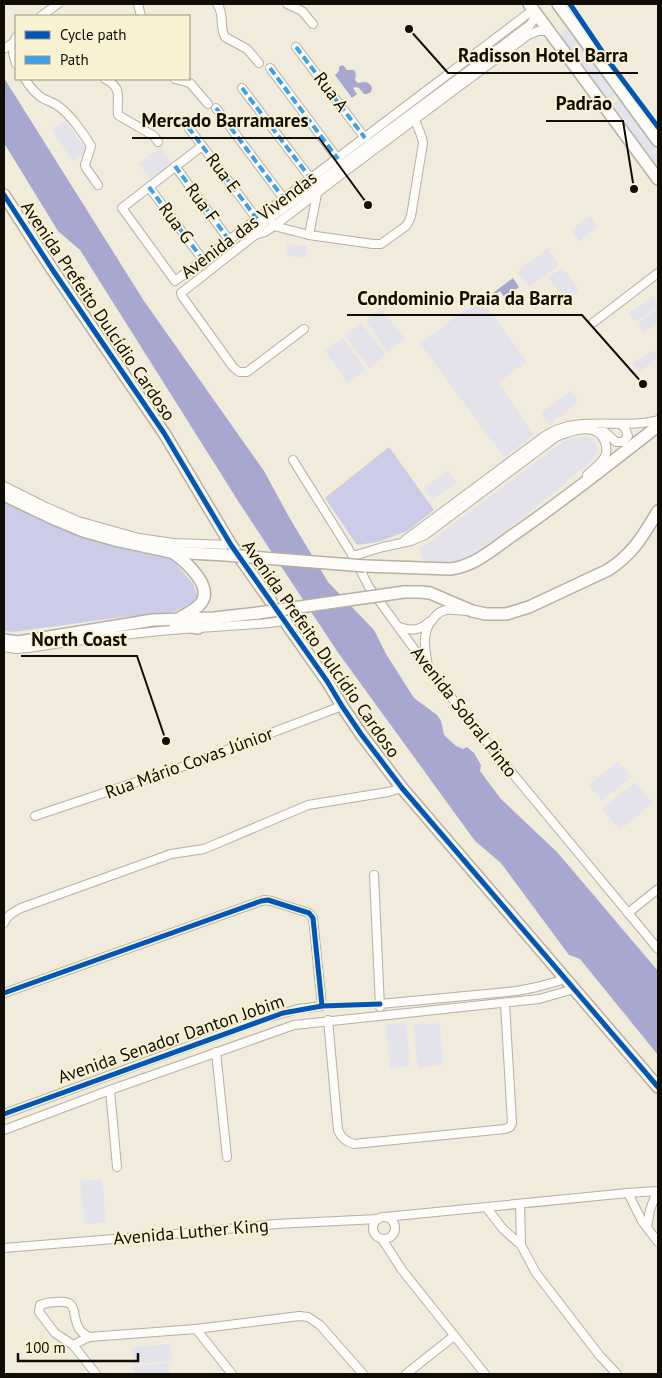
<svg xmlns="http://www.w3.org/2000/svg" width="662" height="1378" viewBox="0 0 662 1378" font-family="'PT Sans',sans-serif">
<rect width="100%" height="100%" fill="#f0ebda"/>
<g fill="#e4e3ec">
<polygon points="569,27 617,94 606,102 558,36"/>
<polygon points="620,99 644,131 649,142 658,153 658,166 642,145 633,139 609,107"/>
<polygon points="65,120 87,151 73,161 52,130"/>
<polygon points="160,148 172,164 151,179 139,164"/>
<polygon points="590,216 598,227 579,241 571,230"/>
<polygon points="287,243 308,246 306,258 286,255"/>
<polygon points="547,249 559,265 529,287 517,272"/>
<polygon points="562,267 579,291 566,301 548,278"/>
<polygon points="652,296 658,304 658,306 636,322 629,313"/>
<polygon points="481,299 527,362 498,383 534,434 504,458 420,343"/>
<polygon points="658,308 658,323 644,333 637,324"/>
<polygon points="382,309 405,339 388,352 366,321"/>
<polygon points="361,323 386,355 369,368 345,335"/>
<polygon points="343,338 366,370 348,383 325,351"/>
<polygon points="652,350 658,358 639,372 633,364"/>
<polygon points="570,391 578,402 550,424 541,413"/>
<path d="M586 436 594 439 598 449 592 461 569 479 549 497 471 557C454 563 441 563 423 561L418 548 430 542 564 441Z"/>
<polygon points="448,471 457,483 433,500 424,488"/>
<polygon points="618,761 631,777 602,801 589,785"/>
<polygon points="635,782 653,803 620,830 602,809"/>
<polygon points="406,1023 410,1066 390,1068 386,1025"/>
<polygon points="439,1023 444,1065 418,1068 413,1025"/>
<polygon points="102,1179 106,1222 85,1224 80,1181"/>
<polygon points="171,1344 172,1361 134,1364 132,1347"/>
<polygon points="168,1363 170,1374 134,1374 133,1367"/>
</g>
<g fill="#cccbe8">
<polygon points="389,447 434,510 407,531 378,542 357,545 325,498"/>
<polygon points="4,502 50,523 81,536 114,545 171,558 193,584 199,600 173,612 162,614 123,617 20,631 10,632 4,630"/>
</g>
<g fill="#a8a7d0">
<polygon points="342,65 344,66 347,70 354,70 356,74 355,80 358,83 366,82 370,84 372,88 371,92 367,94 364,94 359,88 355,87 353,88 357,94 352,98 335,75 339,71 339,67"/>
<polygon points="4,78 144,301 264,471 289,517 328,582 374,630 386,654 414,698 437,715 441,721 444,735 456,746 463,749 467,747 474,753 481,765 480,771 501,799 557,852 658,971 658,1055 580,959 569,955 501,863 475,841 337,651 240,504 80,250 58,231 4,143"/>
<polygon points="513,278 519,287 505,298 500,291 490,298 489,296"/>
</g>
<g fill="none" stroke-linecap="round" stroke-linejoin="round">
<g stroke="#b4b1a4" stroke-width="10">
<g id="street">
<polyline points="138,4 141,16"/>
<path d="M217 4C225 14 219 27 225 37L247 49 259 63"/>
<polyline points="287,4 302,11 313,24"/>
<polyline points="41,16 58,4"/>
<polyline points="14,42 13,53 16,64"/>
<polyline points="296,47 365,138"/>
<polyline points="4,49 14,42 16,37"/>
<polyline points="270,68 338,159"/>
<path d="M25 79C30 87 35 94 44 99 49 101 54 103 58 106 70 114 84 134 91 146L85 165 86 168 98 185"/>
<path d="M105 79C124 89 116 97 118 115L154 136 158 142"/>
<polyline points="175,79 190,83 208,104"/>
<polyline points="242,88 311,179"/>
<polyline points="216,108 284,199"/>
<polyline points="188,127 257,219"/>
<polyline points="202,146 122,208 175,281 534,9"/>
<polyline points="175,166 229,240"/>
<polyline points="149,187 203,260"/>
<path d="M273 224 274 226 309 235 373 244H381L406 226 409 221 411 216 423 143C422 135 417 127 415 119"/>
<polyline points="255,235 261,225 530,25 537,14"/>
<polyline points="309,235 317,194"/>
<polyline points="594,322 658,273"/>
<polyline points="304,329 247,372 239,372 233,367 182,296 181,293 255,235 265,232 274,226 347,170 528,35 538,31 549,31"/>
<polyline points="598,432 605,432 616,442 623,442 628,436 625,428 620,424"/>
<polyline points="293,460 353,556 369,587 431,672 494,751 658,949"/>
<polyline points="4,486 46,507 78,521 139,538 173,543 231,545"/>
<path d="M405 540 546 435C553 431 560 428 568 426 598 420 629 428 658 420"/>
<path d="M353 556 383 547 411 541 425 535 556 437C571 431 598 421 605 442 607 447 607 454 604 458 600 465 593 469 587 475"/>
<path d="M399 627C411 631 419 631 429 622"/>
<path d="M4 647 16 649 28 648C84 639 140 632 196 628 226 626 255 625 285 621"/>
<path d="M428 666C425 650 421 632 433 619 436 615 441 611 446 610 453 609 460 611 467 611"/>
<polyline points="35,816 187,765 342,706"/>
<polyline points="374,875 380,1007"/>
<polyline points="628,913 658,889"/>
<path d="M4 923C7 915 14 912 21 908L171 854 204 849 308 805 388 792 402 788"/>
<polyline points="4,993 264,900 271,901 309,913 313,918 322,1006 298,1009 263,1019 4,1114"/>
<polyline points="380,1004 517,991 537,987 566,979"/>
<path d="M328 1020 338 1130C341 1138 346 1142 354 1144L505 1129 510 1127 512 1123 505 1004"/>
<polyline points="216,1052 227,1157"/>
<polyline points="110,1090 117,1167"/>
<polyline points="4,1130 110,1090 294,1025 539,999 574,989"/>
<polyline points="628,1193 642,1221 658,1242"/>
<polyline points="520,1204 521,1245"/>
<polyline points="486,1207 503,1229 521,1245 536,1273 600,1356 617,1374"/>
<polyline points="385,1217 628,1193 658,1191"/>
<circle cx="384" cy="1228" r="11"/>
<polyline points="647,1227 650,1210 657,1191"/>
<polyline points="382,1239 402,1270 485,1374"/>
<polyline points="4,1248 187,1233 276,1224 378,1219"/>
<polyline points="196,1329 232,1374"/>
<path d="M89 1337C86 1335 82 1333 80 1330 70 1316 81 1299 56 1302 50 1302 45 1303 40 1305L39 1312 55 1333 73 1345 96 1374"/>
<polyline points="73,1345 89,1337 196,1329 299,1316 308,1317 320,1325 363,1374"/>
<polyline points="406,1374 454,1336"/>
</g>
</g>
<g stroke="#b4b1a4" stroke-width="14">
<g id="secondary">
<polyline points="529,4 658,179"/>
<polyline points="558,4 658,141"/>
<polyline points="4,195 52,269 164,433 231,545 327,681 342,706 361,734 402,788 658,1087"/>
<polyline points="4,495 52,518 83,531 115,540 171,552 226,555"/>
<path d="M172 552C185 561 214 586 201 603 196 610 188 613 181 617"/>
<path d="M365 566 450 569C475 566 493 549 513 535 563 501 610 463 658 426"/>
<path d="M404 592H420L430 593 472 611 486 614H506L529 607 608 570C633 554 643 536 658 511"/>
<polyline points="175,624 198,628"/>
<polyline points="4,640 18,642 153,620 214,618 258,613"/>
</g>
</g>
<use href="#street" stroke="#fdfcf9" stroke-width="8"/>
<use href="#secondary" stroke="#fdfcf9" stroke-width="11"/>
<g stroke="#b4b1a4" stroke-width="14" stroke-linecap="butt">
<g id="secondary-bridge">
<polyline points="226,555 365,566"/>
<polyline points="258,613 404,592"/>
</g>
</g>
<use href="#secondary-bridge" stroke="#fdfcf9" stroke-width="11"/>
<g stroke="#3da1e9" stroke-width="4" stroke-dasharray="8 4" stroke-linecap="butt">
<polyline points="296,47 365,138"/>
<polyline points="270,68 338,159"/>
<polyline points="242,88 311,179"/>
<polyline points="216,108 284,199"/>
<polyline points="188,127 257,219"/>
<polyline points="175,166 229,240"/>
<polyline points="149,187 203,260"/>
</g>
<g stroke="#f8f1d2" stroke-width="8">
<g id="cycleway">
<polyline points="570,4 610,63 658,127"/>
<polyline points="4,195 52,269 164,433 231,545 327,681 342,706 361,734 402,788 658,1087"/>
<polyline points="4,993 261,901 268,900 309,913 313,918 322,1006"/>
<polyline points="4,1114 283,1013 322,1006 380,1004"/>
</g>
</g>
<use href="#cycleway" stroke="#0057b8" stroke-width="5"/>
</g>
<g text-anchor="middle" stroke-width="4" stroke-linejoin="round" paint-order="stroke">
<g font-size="18" fill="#100e04" stroke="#f8f1d2">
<text transform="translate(331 92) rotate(53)" y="6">Rua A</text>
<text transform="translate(223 173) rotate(53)" y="6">Rua E</text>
<text transform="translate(202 203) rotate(54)" y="6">Rua F</text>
<text transform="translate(176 223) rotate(54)" y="6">Rua G</text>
<text transform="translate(249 225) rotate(-37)" y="6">Avenida das Vivendas</text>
<text transform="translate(98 311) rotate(56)" y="6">Avenida Prefeito Dulcídio Cardoso</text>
<text transform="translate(321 649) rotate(55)" y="6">Avenida Prefeito Dulcídio Cardoso</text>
<text transform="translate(464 712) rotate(52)" y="6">Avenida Sobral Pinto</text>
<text transform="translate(189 763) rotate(-20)" y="6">Rua Mário Covas Júnior</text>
<text transform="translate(171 1039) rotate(-19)" y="6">Avenida Senador Danton Jobim</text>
<text transform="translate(191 1232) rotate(-5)" y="6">Avenida Luther King</text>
</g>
</g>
<path fill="none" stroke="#100e04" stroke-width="2" d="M409 29L448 73H638M634 189L623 121H546M368 205L319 138H132M643 384L582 315H347M166 741L137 656H21"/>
<g fill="#100e04" stroke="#f8f1d2" stroke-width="2">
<circle cx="409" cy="29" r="5"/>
<circle cx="634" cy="189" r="5"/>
<circle cx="368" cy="205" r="5"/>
<circle cx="643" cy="384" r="5"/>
<circle cx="166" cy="741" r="5"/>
</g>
<g font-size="19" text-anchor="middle" font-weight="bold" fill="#100e04" stroke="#f8f1d2" stroke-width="4" stroke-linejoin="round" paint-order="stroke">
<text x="543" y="62">Radisson Hotel Barra</text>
<text x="584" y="110">Padrão</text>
<text x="225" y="127">Mercado Barramares</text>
<text x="465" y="305">Condominio Praia da Barra</text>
<text x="79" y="646">North Coast</text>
</g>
<rect width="662" height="1378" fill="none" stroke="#100e04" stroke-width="10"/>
<rect x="15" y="15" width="175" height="65" fill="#f8f1d2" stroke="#9b9680"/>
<rect x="25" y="31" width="25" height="8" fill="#0057b8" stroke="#9b9680"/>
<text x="60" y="40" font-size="15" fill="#100e04">Cycle path</text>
<rect x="25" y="56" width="25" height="8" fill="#3da1e9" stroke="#9b9680"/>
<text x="60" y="65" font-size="15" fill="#100e04">Path</text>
<path d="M18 1353v8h120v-8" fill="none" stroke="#100e04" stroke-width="2.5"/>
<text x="25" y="1353" font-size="15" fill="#100e04" stroke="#f8f1d2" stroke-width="4" paint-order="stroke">100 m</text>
</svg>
